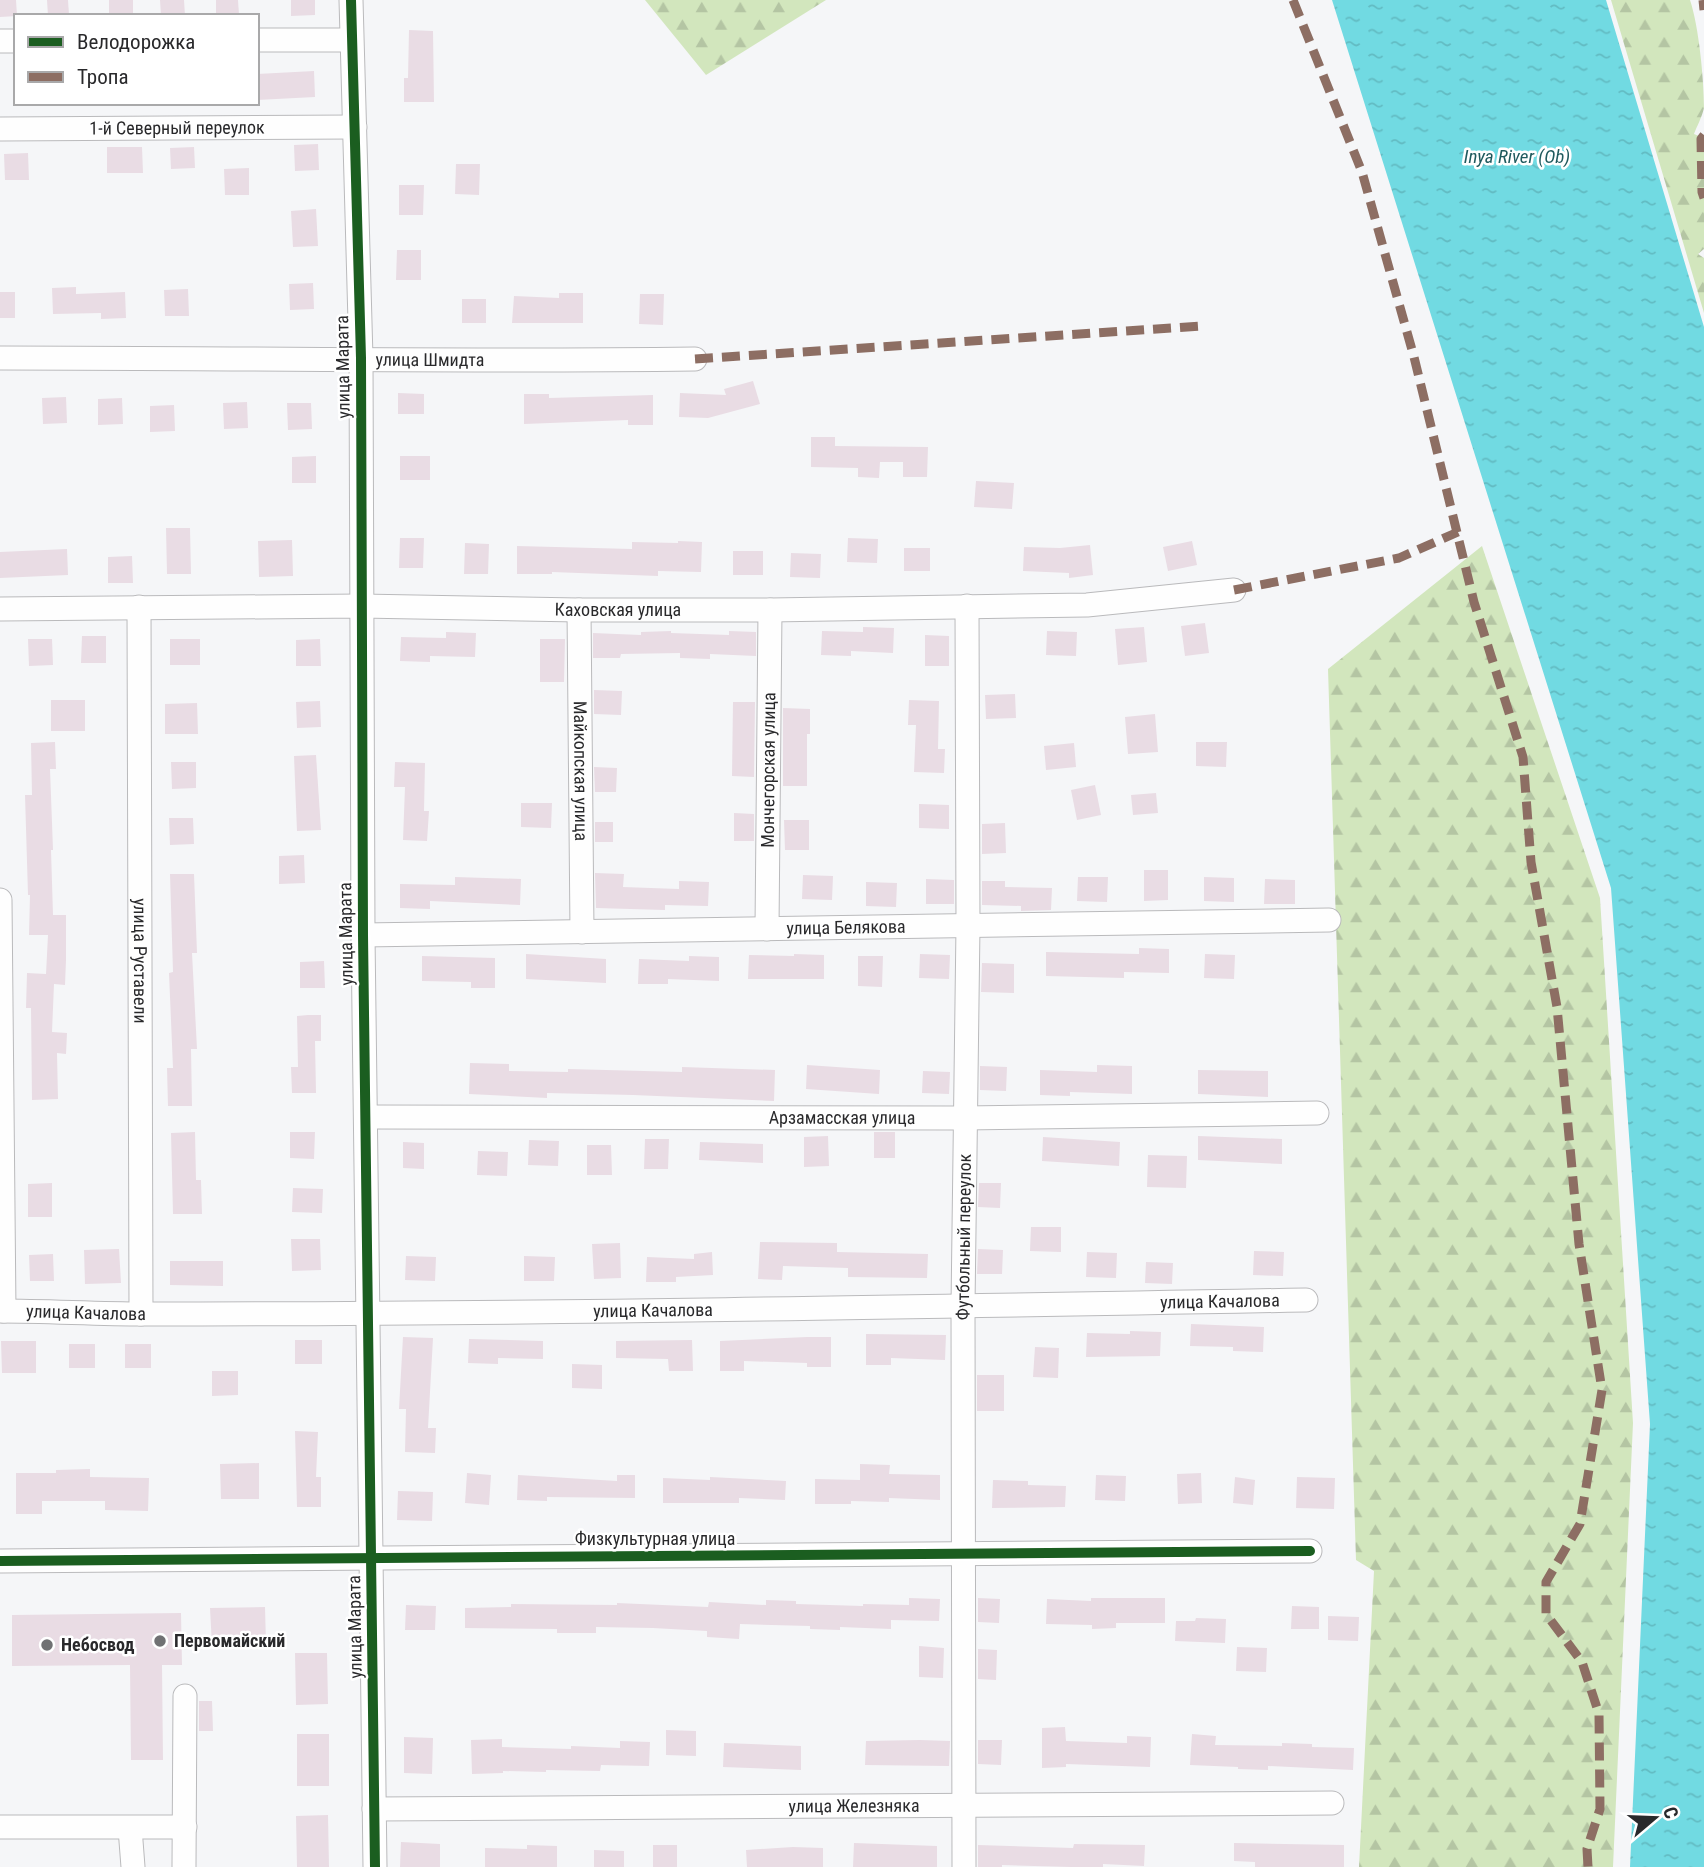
<svg xmlns="http://www.w3.org/2000/svg" width="1704" height="1867" viewBox="0 0 1704 1867" font-family="'Roboto Condensed',sans-serif">
<defs>
<pattern id="forest-firs" width="22" height="20" patternUnits="userSpaceOnUse" patternTransform="scale(1.75)"><rect width="22" height="20" fill="#d2e6bd"/><path d="M5 1l3.5 6h-7zM16 11l3.5 6h-7z" fill="#b4c5a3"/></pattern>
<pattern id="water-ripples" width="26" height="14" patternUnits="userSpaceOnUse" patternTransform="scale(1.75)"><rect width="26" height="14" fill="#71dae2"/><path d="M2 4q2-2 4 0t4 0M15 11q2-2 4 0t4 0" fill="none" stroke="#62bbc2"/></pattern>
</defs>
<rect width="100%" height="100%" fill="#f5f6f8"/>
<g fill="url(#forest-firs)">
<polygon points="645,0 826,0 706,75"/>
<path d="M1611 0H1690C1699 27 1704 80 1704 108 1702 117 1697 126 1694 134L1704 138V249L1698 254 1704 258V313Z"/>
<polygon points="1482,546 1600,898 1633,1423 1613,1867 1359,1867 1374,1571 1356,1560 1328,669"/>
</g>
<polygon fill="url(#water-ripples)" points="1332,0 1606,0 1704,327 1704,1867 1630,1867 1650,1424 1611,888"/>
<g fill="#e9dce4">
<polygon points="0,0 16,0 17,16 0,17"/>
<polygon points="47,0 68,0 69,15 48,16"/>
<rect x="109" y="0" width="24" height="16"/>
<polygon points="160,0 184,0 185,16 161,16"/>
<polygon points="216,0 238,0 239,15 216,15"/>
<polygon points="291,0 315,0 315,15 291,16"/>
<polygon points="409,30 433,31 434,102 404,102 404,78 408,78"/>
<polygon points="314,71 315,97 257,100 257,74"/>
<polygon points="318,144 319,170 295,171 294,145"/>
<polygon points="107,147 142,147 143,173 107,173"/>
<polygon points="194,147 195,168 171,169 170,148"/>
<polygon points="28,153 29,180 5,180 4,154"/>
<polygon points="456,164 480,164 479,195 455,194"/>
<polygon points="249,168 249,195 225,195 224,169"/>
<polygon points="399,185 424,185 423,215 399,215"/>
<polygon points="316,209 318,246 293,247 291,211"/>
<polygon points="397,250 421,250 421,280 396,280"/>
<polygon points="313,283 314,309 290,310 289,284"/>
<polygon points="76,287 76,294 125,292 126,318 101,319 101,313 53,314 52,288"/>
<polygon points="188,289 189,316 165,316 164,290"/>
<rect x="0" y="292" width="15" height="26"/>
<polygon points="559,293 583,293 583,323 512,323 514,296 559,298"/>
<polygon points="640,294 664,294 663,325 639,324"/>
<rect x="462" y="299" width="24" height="24"/>
<polygon points="753,381 760,404 708,418 679,417 680,393 726,395 724,389"/>
<polygon points="398,393 424,394 424,414 398,414"/>
<polygon points="524,394 549,394 549,398 653,395 653,425 628,425 628,420 524,424"/>
<polygon points="66,397 67,423 43,424 42,398"/>
<polygon points="122,398 123,424 98,425 98,399"/>
<polygon points="247,402 248,428 224,429 223,403"/>
<polygon points="287,403 311,403 312,429 288,430"/>
<polygon points="174,405 175,431 150,432 150,406"/>
<polygon points="811,437 835,437 835,446 928,447 927,477 903,477 903,462 880,462 879,478 858,477 858,468 811,467"/>
<polygon points="316,456 316,483 292,483 292,457"/>
<rect x="400" y="456" width="30" height="24"/>
<polygon points="976,481 1014,483 1012,509 974,507"/>
<polygon points="166,528 190,528 191,574 167,574"/>
<polygon points="400,538 424,538 423,568 399,568"/>
<polygon points="848,538 878,539 877,563 847,562"/>
<polygon points="292,540 293,576 259,577 258,541"/>
<polygon points="678,541 702,542 701,572 658,571 658,576 552,572 552,574 517,574 517,546 632,549 632,542 678,543"/>
<polygon points="1192,541 1197,565 1168,571 1163,547"/>
<polygon points="465,543 489,544 488,574 464,574"/>
<polygon points="1090,545 1093,575 1069,578 1069,573 1023,571 1024,547 1060,548"/>
<rect x="904" y="548" width="26" height="23"/>
<polygon points="67,549 68,575 0,578 0,552"/>
<rect x="733" y="551" width="30" height="24"/>
<polygon points="791,553 821,554 820,578 790,577"/>
<polygon points="132,556 133,583 108,583 108,557"/>
<polygon points="1205,623 1209,653 1185,656 1181,626"/>
<polygon points="863,627 894,628 893,653 851,651 851,656 821,655 822,631 863,632"/>
<polygon points="1144,627 1147,662 1118,665 1115,629"/>
<polygon points="671,631 671,633 729,635 729,631 756,632 756,656 710,654 710,659 680,658 680,653 621,654 620,658 593,658 593,633 641,635 641,632"/>
<polygon points="1047,631 1077,632 1076,656 1046,655"/>
<polygon points="446,632 476,633 475,657 430,656 430,662 400,661 401,637 446,638"/>
<polygon points="925,635 949,636 949,666 925,666"/>
<polygon points="82,636 106,636 106,663 81,663"/>
<polygon points="28,639 52,639 53,665 29,666"/>
<rect x="170" y="639" width="30" height="26"/>
<polygon points="320,639 321,666 296,666 296,640"/>
<polygon points="540,639 565,639 564,682 540,682"/>
<polygon points="594,690 622,691 621,715 594,714"/>
<polygon points="1015,694 1016,718 986,719 985,695"/>
<rect x="51" y="700" width="34" height="31"/>
<polygon points="909,700 939,701 938,749 945,749 944,773 914,772 916,725 908,725"/>
<polygon points="320,701 321,727 297,728 296,702"/>
<polygon points="733,702 755,702 754,777 732,776"/>
<polygon points="197,703 198,734 165,734 165,704"/>
<polygon points="783,708 810,709 810,734 807,734 807,786 783,786"/>
<polygon points="1155,714 1158,752 1128,754 1125,717"/>
<polygon points="55,742 56,769 50,769 53,850 51,850 53,915 66,915 66,960 65,985 54,984 52,1032 67,1033 66,1054 57,1053 58,1099 32,1100 31,1008 26,1008 27,973 46,974 48,935 29,935 30,895 28,895 25,795 32,795 31,743"/>
<polygon points="1196,742 1227,742 1226,767 1196,766"/>
<polygon points="1074,743 1076,767 1046,770 1044,746"/>
<polygon points="316,755 321,830 297,831 294,756"/>
<polygon points="171,762 196,762 196,788 172,789"/>
<polygon points="395,762 425,763 424,811 429,811 427,841 403,840 405,787 394,787"/>
<polygon points="594,767 617,768 616,792 595,792"/>
<polygon points="1095,785 1101,815 1077,820 1071,790"/>
<polygon points="1156,793 1158,813 1133,815 1131,795"/>
<polygon points="521,803 552,803 551,828 521,827"/>
<polygon points="919,804 949,805 949,829 919,828"/>
<polygon points="734,813 754,814 754,841 734,841"/>
<polygon points="169,818 193,818 194,844 170,845"/>
<polygon points="784,820 809,820 809,850 785,850"/>
<rect x="595" y="822" width="18" height="20"/>
<polygon points="1005,823 1006,853 982,854 982,824"/>
<polygon points="304,855 305,883 279,884 279,856"/>
<polygon points="1144,870 1168,870 1168,900 1144,901"/>
<polygon points="595,873 624,874 623,887 679,889 679,881 709,882 708,906 665,905 665,910 596,908"/>
<polygon points="170,874 194,874 197,953 192,953 197,1049 191,1049 192,1106 168,1106 167,1068 173,1068 169,973 173,972"/>
<polygon points="803,875 833,876 832,900 802,899"/>
<polygon points="455,877 521,879 520,905 430,901 430,909 400,908 400,884 455,885"/>
<polygon points="1078,877 1108,877 1107,902 1077,901"/>
<polygon points="1204,877 1234,878 1234,902 1204,901"/>
<polygon points="926,879 954,880 954,904 926,904"/>
<polygon points="1265,879 1295,880 1295,904 1264,904"/>
<polygon points="982,881 1005,881 1005,887 1052,888 1051,910 1021,911 1021,906 982,905"/>
<polygon points="866,882 897,883 896,907 866,906"/>
<polygon points="1139,948 1169,949 1169,973 1124,972 1124,978 1046,976 1046,952 1139,954"/>
<polygon points="526,954 606,959 606,983 526,979"/>
<polygon points="794,954 824,955 824,979 748,979 749,955 794,956"/>
<polygon points="920,954 950,955 949,979 919,978"/>
<polygon points="1205,954 1235,955 1234,979 1204,978"/>
<polygon points="422,956 495,958 495,988 471,988 471,982 422,981"/>
<polygon points="689,956 719,957 719,981 668,979 668,984 638,984 639,959 689,961"/>
<polygon points="858,956 883,956 882,987 858,986"/>
<polygon points="324,961 325,988 300,988 300,962"/>
<polygon points="982,963 1014,964 1014,993 981,992"/>
<polygon points="308,1015 321,1015 321,1041 315,1041 316,1093 292,1093 291,1067 298,1067 297,1016"/>
<polygon points="470,1063 509,1064 509,1071 568,1072 568,1069 682,1072 682,1067 775,1070 774,1101 633,1095 547,1093 547,1098 469,1094"/>
<polygon points="807,1065 880,1070 879,1094 806,1089"/>
<polygon points="1097,1065 1132,1066 1132,1094 1070,1092 1070,1096 1040,1095 1040,1070 1097,1072"/>
<polygon points="980,1066 1007,1067 1006,1091 980,1090"/>
<polygon points="1198,1070 1268,1071 1268,1097 1198,1094"/>
<polygon points="923,1071 950,1072 949,1094 922,1093"/>
<polygon points="195,1132 196,1180 201,1180 202,1214 173,1214 171,1133"/>
<polygon points="290,1132 315,1132 314,1159 290,1158"/>
<rect x="874" y="1132" width="21" height="26"/>
<polygon points="828,1136 829,1166 804,1167 804,1137"/>
<polygon points="1198,1136 1282,1139 1282,1164 1198,1160"/>
<polygon points="1043,1137 1120,1142 1119,1166 1042,1161"/>
<polygon points="645,1139 669,1139 668,1169 644,1169"/>
<polygon points="529,1140 559,1141 558,1166 528,1165"/>
<polygon points="403,1142 424,1143 424,1169 403,1168"/>
<polygon points="700,1142 763,1144 763,1163 699,1160"/>
<polygon points="587,1145 611,1145 612,1175 587,1175"/>
<polygon points="478,1151 508,1152 507,1176 477,1175"/>
<polygon points="1148,1155 1187,1156 1186,1188 1147,1187"/>
<polygon points="52,1183 52,1217 28,1217 28,1184"/>
<polygon points="979,1183 1001,1183 1000,1208 978,1207"/>
<polygon points="293,1188 323,1189 322,1213 292,1212"/>
<polygon points="1031,1227 1061,1227 1061,1252 1030,1251"/>
<polygon points="291,1239 320,1239 321,1270 292,1271"/>
<polygon points="760,1242 837,1243 837,1252 928,1254 927,1278 848,1277 848,1268 783,1266 782,1280 758,1279"/>
<polygon points="620,1243 621,1278 594,1279 592,1244"/>
<polygon points="119,1249 121,1283 85,1284 84,1250"/>
<polygon points="978,1249 1003,1250 1002,1274 977,1274"/>
<polygon points="1254,1251 1284,1252 1283,1276 1253,1275"/>
<polygon points="712,1252 713,1275 676,1277 676,1282 646,1282 647,1257 694,1259 694,1254"/>
<polygon points="1087,1252 1117,1253 1116,1278 1086,1277"/>
<polygon points="53,1254 54,1281 30,1281 29,1255"/>
<polygon points="406,1256 436,1257 435,1281 405,1280"/>
<polygon points="524,1256 555,1257 554,1281 524,1281"/>
<polygon points="170,1261 223,1261 223,1286 170,1285"/>
<polygon points="1146,1262 1173,1263 1172,1284 1145,1283"/>
<polygon points="1191,1324 1264,1327 1263,1352 1233,1351 1233,1347 1190,1346"/>
<polygon points="1130,1331 1161,1332 1160,1356 1086,1357 1087,1333 1130,1334"/>
<polygon points="866,1334 946,1335 945,1360 891,1358 891,1365 866,1365"/>
<polygon points="403,1337 433,1338 428,1428 436,1428 435,1453 405,1452 406,1409 399,1409"/>
<polygon points="807,1337 831,1337 831,1367 807,1367 807,1363 744,1361 744,1371 720,1371 720,1341"/>
<polygon points="469,1339 543,1341 543,1359 498,1358 498,1364 468,1363"/>
<rect x="295" y="1340" width="27" height="24"/>
<polygon points="692,1340 693,1371 669,1371 668,1359 616,1358 616,1341"/>
<polygon points="1,1341 36,1341 36,1373 2,1373"/>
<rect x="69" y="1344" width="26" height="24"/>
<rect x="125" y="1344" width="26" height="24"/>
<polygon points="1035,1347 1059,1348 1058,1378 1033,1377"/>
<polygon points="572,1364 602,1365 602,1389 572,1388"/>
<polygon points="212,1371 238,1371 238,1395 212,1396"/>
<rect x="977" y="1375" width="27" height="36"/>
<polygon points="295,1431 318,1432 316,1477 321,1477 321,1507 297,1507"/>
<polygon points="259,1463 259,1499 221,1499 220,1464"/>
<polygon points="860,1464 890,1465 889,1474 940,1475 940,1500 889,1498 889,1502 851,1501 851,1504 815,1504 815,1479 860,1480"/>
<polygon points="90,1469 90,1477 149,1478 148,1511 105,1510 105,1501 42,1501 42,1514 16,1514 16,1473 56,1473 56,1470"/>
<polygon points="467,1473 491,1475 489,1505 465,1503"/>
<polygon points="1201,1473 1202,1503 1178,1504 1177,1474"/>
<polygon points="518,1475 617,1481 617,1475 635,1475 635,1498 547,1497 547,1501 517,1500"/>
<polygon points="1096,1475 1126,1476 1125,1501 1095,1500"/>
<polygon points="710,1477 786,1481 785,1500 739,1498 739,1503 663,1503 663,1478 710,1480"/>
<polygon points="1235,1477 1255,1480 1253,1505 1233,1503"/>
<polygon points="1297,1477 1335,1478 1334,1509 1296,1508"/>
<polygon points="993,1480 1028,1481 1028,1485 1066,1486 1065,1507 992,1508"/>
<polygon points="398,1491 433,1492 432,1521 397,1520"/>
<polygon points="909,1598 940,1599 939,1621 891,1620 891,1629 840,1627 840,1630 810,1629 810,1626 740,1624 739,1639 707,1637 707,1631 653,1628 596,1627 596,1633 557,1633 557,1629 465,1628 465,1608 511,1607 511,1604 617,1605 617,1603 708,1607 709,1602 766,1605 766,1600 796,1601 796,1604 863,1606 863,1604 909,1605"/>
<polygon points="978,1598 1000,1599 999,1623 978,1622"/>
<polygon points="1091,1598 1165,1598 1165,1623 1116,1623 1116,1628 1092,1629 1092,1625 1046,1624 1047,1599 1091,1601"/>
<polygon points="406,1605 436,1606 435,1630 405,1630"/>
<polygon points="1292,1606 1319,1607 1319,1629 1291,1629"/>
<polygon points="265,1607 266,1644 212,1646 210,1608"/>
<polygon points="181,1613 182,1665 162,1665 163,1760 131,1760 130,1665 12,1666 12,1615"/>
<polygon points="1328,1616 1359,1617 1358,1641 1328,1640"/>
<polygon points="1196,1618 1226,1619 1225,1643 1175,1641 1176,1621 1195,1621"/>
<polygon points="919,1646 944,1648 943,1678 919,1677"/>
<polygon points="1237,1647 1267,1648 1266,1672 1236,1671"/>
<polygon points="978,1649 997,1650 996,1680 978,1679"/>
<polygon points="295,1653 327,1653 328,1704 296,1705"/>
<polygon points="199,1701 212,1701 213,1731 199,1731"/>
<polygon points="1065,1727 1066,1741 1127,1743 1127,1736 1151,1737 1150,1767 1066,1764 1066,1767 1042,1768 1042,1728"/>
<polygon points="666,1730 696,1731 696,1756 666,1755"/>
<rect x="297" y="1734" width="32" height="52"/>
<polygon points="1192,1734 1216,1736 1215,1745 1282,1746 1282,1743 1312,1744 1312,1747 1354,1748 1353,1770 1268,1766 1268,1770 1238,1769 1238,1767 1190,1765"/>
<polygon points="404,1737 433,1738 432,1774 404,1773"/>
<polygon points="502,1739 502,1747 571,1749 571,1746 620,1748 620,1741 650,1742 649,1766 601,1765 600,1771 546,1770 546,1772 503,1771 503,1773 472,1774 471,1740"/>
<polygon points="920,1740 950,1741 949,1766 865,1765 866,1741"/>
<polygon points="978,1740 1002,1740 1001,1765 978,1764"/>
<polygon points="724,1743 801,1746 801,1770 723,1767"/>
<polygon points="328,1815 329,1867 297,1867 296,1816"/>
<polygon points="401,1842 440,1844 440,1867 400,1867"/>
<polygon points="854,1843 937,1846 937,1867 853,1867"/>
<polygon points="1234,1843 1344,1845 1344,1867 1255,1867 1255,1862 1234,1861"/>
<polygon points="1074,1844 1145,1845 1144,1866 1103,1864 1103,1867 1071,1867 1002,1865 1002,1867 978,1867 978,1845 1073,1848"/>
<polygon points="527,1845 557,1846 557,1867 485,1867 485,1848 527,1849"/>
<rect x="653" y="1845" width="24" height="22"/>
<polygon points="793,1847 823,1848 823,1867 747,1867 746,1850"/>
<polygon points="594,1850 624,1851 624,1867 594,1867"/>
</g>
<g fill="none" stroke-linecap="round" stroke-linejoin="round">
<g stroke="#bababc" stroke-width="25">
<g id="minor">
<polyline points="351,0 361,358 363,935 375,1867"/>
<polyline points="257,40 351,40"/>
<polyline points="0,41 16,41"/>
<path id="s1" d="M0 129 355 127"/>
<path id="s2" d="M0 358C232 358 463 362 695 359"/>
<path id="s3" d="M139 607 141 1314"/>
<path id="s4" d="M0 609 361 606 579 610H770L1087 605 1234 590"/>
<path id="s5" d="M579 610 582 932"/>
<polyline points="0,900 4,1311"/>
<path id="s6" d="M767 929 770 610"/>
<path id="s7" d="M363 935 1329 920"/>
<path id="s8" d="M366 1117 964 1118 1317 1113"/>
<path id="s9" d="M0 1311C48 1311 96 1314 144 1314 532 1314 919 1307 1306 1300"/>
<polyline points="0,1561 1310,1551"/>
<path id="s10" d="M374 1809 1332 1803"/>
<polyline points="0,1827 185,1827"/>
<polyline points="130,1828 133,1867"/>
<polyline points="184,1867 185,1696"/>
<path id="s11" d="M964 1867 963 1306 968 926 967 606"/>
</g>
</g>
<use href="#minor" stroke="#fefefe" stroke-width="23"/>
<g stroke="#8d6e63" stroke-width="9" stroke-dasharray="18 9" stroke-linecap="butt">
<polyline points="1293,0 1362,172 1414,357 1474,602 1523,757 1531,862 1557,1007 1579,1244 1602,1390 1580,1524 1546,1582 1546,1614 1582,1662 1599,1714 1600,1809 1587,1849 1588,1867"/>
<polyline points="1703,0 1704,10"/>
<polyline points="1704,135 1701,139 1702,192 1704,198"/>
<polyline points="695,359 1203,326"/>
<polyline points="1234,590 1399,558 1458,532"/>
</g>
<g stroke="#fff" stroke-width="15">
<g id="cycleway">
<polyline points="351,0 361,358 363,935 375,1867"/>
<polyline points="0,1561 1310,1551"/>
</g>
</g>
<use href="#cycleway" stroke="#1b5e20" stroke-width="10"/>
</g>
<g fill="#707173" stroke="#fff" stroke-width="2.5">
<circle cx="160" cy="1641" r="7"/>
<circle cx="47" cy="1645" r="7"/>
</g>
<g text-anchor="middle" stroke-width="5" stroke-linejoin="round" paint-order="stroke">
<g font-size="18" fill="#29292b" stroke="#fff">
<text dy="6" stroke="none"><textPath href="#s1" startOffset="177">1-й Северный переулок</textPath></text>
<text dy="6" stroke="none"><textPath href="#s2" startOffset="430">улица Шмидта</textPath></text>
<text transform="translate(343 367) rotate(-91)" y="6">улица Марата</text>
<text dy="6" stroke="none"><textPath href="#s4" startOffset="618">Каховская улица</textPath></text>
<text dy="6" stroke="none"><textPath href="#s6" startOffset="159">Мончегорская улица</textPath></text>
<text dy="6" stroke="none"><textPath href="#s5" startOffset="161">Майкопская улица</textPath></text>
<text dy="6" stroke="none"><textPath href="#s7" startOffset="483">улица Белякова</textPath></text>
<text transform="translate(346 934) rotate(-91)" y="6">улица Марата</text>
<text dy="6" stroke="none"><textPath href="#s3" startOffset="354">улица Руставели</textPath></text>
<text dy="6" stroke="none"><textPath href="#s8" startOffset="476">Арзамасская улица</textPath></text>
<text dy="6" stroke="none"><textPath href="#s11" startOffset="630">Футбольный переулок</textPath></text>
<text dy="6" stroke="none"><textPath href="#s9" startOffset="1220">улица Качалова</textPath></text>
<text dy="6" stroke="none"><textPath href="#s9" startOffset="653">улица Качалова</textPath></text>
<text dy="6" stroke="none"><textPath href="#s9" startOffset="86">улица Качалова</textPath></text>
<text x="655" y="1545">Физкультурная улица</text>
<text transform="translate(355 1627) rotate(-91)" y="6">улица Марата</text>
<text dy="6" stroke="none"><textPath href="#s10" startOffset="480">улица Железняка</textPath></text>
</g>
<g font-size="18" font-weight="bold" fill="#29292b" stroke="#fff" text-anchor="start">
<text x="174" y="1647">Первомайский</text>
<text x="61" y="1651">Небосвод</text>
</g>
<g font-size="19" font-style="italic" fill="#1f5a5e" stroke="#fff">
<text x="1517" y="163">Inya River (Ob)</text>
</g>
</g>
<rect x="14" y="14" width="245" height="91" fill="#ffffff" stroke="#a9a9aa" stroke-width="2"/>
<rect x="28" y="37" width="35" height="10" fill="#1b5e20" stroke="#a9a9aa" stroke-width="2"/>
<text x="77" y="49" font-size="21" fill="#29292b">Велодорожка</text>
<rect x="28" y="72" width="35" height="10" fill="#8d6e63" stroke="#a9a9aa" stroke-width="2"/>
<text x="77" y="84" font-size="21" fill="#29292b">Тропа</text>
<g transform="translate(1655 1818) rotate(71)" stroke="#ffffff" stroke-width="5" paint-order="stroke">
<path d="M0-5L12 26L0 18L-12 26Z" fill="#29292b"/>
<text y="-10" font-size="19" font-weight="bold" text-anchor="middle" fill="#29292b">С</text>
</g>
</svg>
